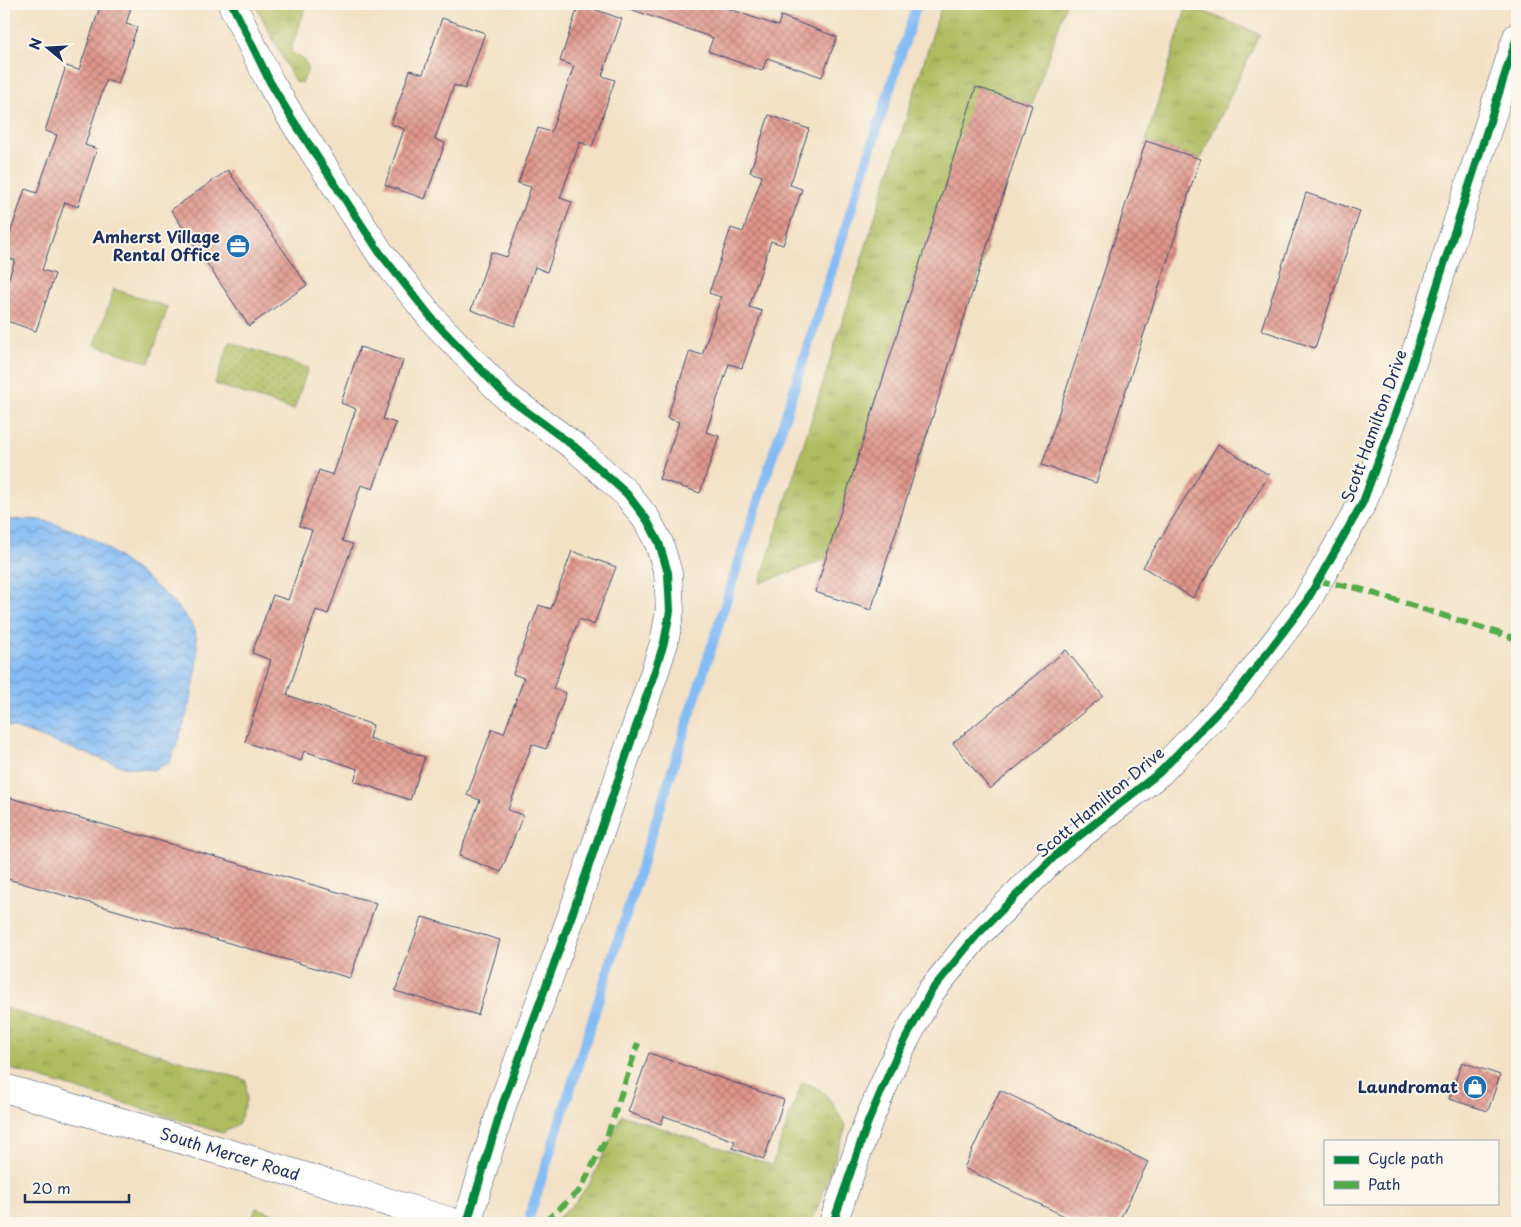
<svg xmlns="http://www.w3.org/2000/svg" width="1521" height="1227" viewBox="0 0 1521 1227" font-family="'Playpen Sans',sans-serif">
<defs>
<pattern id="grass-tufts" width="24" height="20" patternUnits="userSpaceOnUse" patternTransform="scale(1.25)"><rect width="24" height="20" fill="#aebc5e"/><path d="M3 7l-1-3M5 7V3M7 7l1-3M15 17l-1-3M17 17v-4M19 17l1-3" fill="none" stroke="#8d9951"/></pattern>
<pattern id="park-dots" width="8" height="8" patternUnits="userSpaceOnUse" patternTransform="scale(1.25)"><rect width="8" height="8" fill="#aebc5e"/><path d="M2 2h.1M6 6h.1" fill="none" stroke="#8d9951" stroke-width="1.8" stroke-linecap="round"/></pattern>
<pattern id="water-waves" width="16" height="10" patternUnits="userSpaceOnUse" patternTransform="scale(1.25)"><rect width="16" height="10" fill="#84bbf4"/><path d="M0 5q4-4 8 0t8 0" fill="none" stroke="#6b98c9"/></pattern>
<pattern id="building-cross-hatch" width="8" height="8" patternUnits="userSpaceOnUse" patternTransform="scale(1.25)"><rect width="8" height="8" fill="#e0958b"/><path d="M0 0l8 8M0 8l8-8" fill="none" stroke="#b57a75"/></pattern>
</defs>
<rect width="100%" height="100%" fill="#fbf7ec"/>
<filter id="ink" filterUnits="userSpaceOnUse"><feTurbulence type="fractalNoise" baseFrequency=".02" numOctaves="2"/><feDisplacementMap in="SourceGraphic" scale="10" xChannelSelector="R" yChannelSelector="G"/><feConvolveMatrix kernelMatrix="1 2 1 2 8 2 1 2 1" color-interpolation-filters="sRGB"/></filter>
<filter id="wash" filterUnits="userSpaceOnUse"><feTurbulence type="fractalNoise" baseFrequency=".0096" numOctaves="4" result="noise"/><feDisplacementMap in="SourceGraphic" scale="20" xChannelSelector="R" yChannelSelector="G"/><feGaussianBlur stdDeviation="1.12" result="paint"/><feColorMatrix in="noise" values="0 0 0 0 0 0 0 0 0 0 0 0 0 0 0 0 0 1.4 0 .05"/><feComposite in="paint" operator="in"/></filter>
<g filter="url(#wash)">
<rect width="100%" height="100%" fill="#f3e1c6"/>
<g fill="url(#grass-tufts)" stroke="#64765e">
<polygon points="255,4 307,4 290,52 301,57 307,64 307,72 302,83 295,82"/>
<polygon points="942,4 1066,4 1032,105 977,87 931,230 987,248 974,290 917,272 872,411 929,429 916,470 860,452 825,560 760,583"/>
<polygon points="1187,5 1260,34 1200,159 1146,141"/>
<polygon points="4,1008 246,1080 247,1098 239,1123 223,1133 4,1067"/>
<path d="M802 1083C826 1086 835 1107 846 1127L812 1223H553L576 1201 590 1183 622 1115 772 1165Z"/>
<polygon points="256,1208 303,1223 250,1223"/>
</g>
<polygon fill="url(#park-dots)" stroke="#64765e" points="230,342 308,368 294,410 215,384"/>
<polygon fill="#aebc5e" stroke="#64765e" points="114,289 168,307 149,363 95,345"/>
<path fill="url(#water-waves)" stroke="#5075a9" d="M7 520C20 520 37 518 49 522 64 527 85 534 98 542 122 559 191 608 196 636 202 674 184 726 170 762L154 770 124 767 4 724V522Z"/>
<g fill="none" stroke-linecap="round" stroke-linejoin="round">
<polyline stroke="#84bbf4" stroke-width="10" points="530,1215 917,4"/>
</g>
<g id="blocks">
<g fill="url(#building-cross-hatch)">
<polygon points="101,4 132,4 126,24 137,27 118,84 106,80 85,145 97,149 78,207 65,202 42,270 55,274 36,331 4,320 4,292 15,260 4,257 4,252 25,189 37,193 57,135 45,131 66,66 79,70"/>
<polygon points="579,4 622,19 602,76 615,80 592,147 580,142 560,198 572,202 547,272 535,267 515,326 471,310 491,252 507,257 531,187 518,183 538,128 551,132 574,66 560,61"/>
<polygon points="628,4 715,4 778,26 781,16 837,37 822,77 767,58 762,71 708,51 713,38 627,8"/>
<polygon points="442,18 485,33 465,89 454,85 435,139 445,143 425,199 385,185 404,129 391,124 410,70 423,74"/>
<polygon points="976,87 1032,105 871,610 815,592"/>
<polygon points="769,115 809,129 790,185 802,189 783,245 771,241 749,307 762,311 742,368 729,364 706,432 719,436 700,493 659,479 679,422 667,418 690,351 702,355 721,297 709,293 731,228 743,232 762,176 750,172"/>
<polygon points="1146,141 1200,159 1096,483 1042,465"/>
<polygon points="228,170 307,285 249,326 171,210"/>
<polygon points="1306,193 1360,211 1315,348 1261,330"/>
<polygon points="360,347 403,361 383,419 396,423 373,489 361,485 342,541 353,544 328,614 316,610 287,695 373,725 369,738 425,757 410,800 354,781 358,769 304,751 301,761 245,742 271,660 252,653 273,595 288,600 312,530 299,526 319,470 333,475 356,409 341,403"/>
<polygon points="1218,444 1269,475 1193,598 1143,567"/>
<polygon points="572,551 616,567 594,625 579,619 553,689 566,693 546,749 532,744 508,810 523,815 501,872 459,856 480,800 467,795 492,729 504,733 524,678 513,674 539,605 551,609"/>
<polygon points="1066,650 1103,696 990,789 953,743"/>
<polygon points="4,796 376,903 350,978 4,878"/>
<polygon points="422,917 500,940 478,1015 395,991"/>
<polygon points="649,1053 784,1100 764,1159 732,1148 735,1141 664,1116 661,1124 628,1112"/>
<polygon points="1462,1062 1500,1075 1488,1111 1449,1099"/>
<polygon points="1000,1090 1148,1162 1118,1223 1079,1223 964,1168"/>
</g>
</g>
</g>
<g filter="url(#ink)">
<use href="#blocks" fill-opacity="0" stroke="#3b4a6e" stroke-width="1"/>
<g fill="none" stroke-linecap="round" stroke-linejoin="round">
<g stroke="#3b4a6e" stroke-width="29">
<g id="street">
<polyline points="232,4 270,82 291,117 380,253 434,321 507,397 575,447 627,494 647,520 659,543 668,573 670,611 664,643 653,677 573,912 503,1103 467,1223"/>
<polyline points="4,1088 248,1159 455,1223"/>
<polyline points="833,1223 868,1122 895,1059 931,991 976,936 1060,851 1160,772 1239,690 1306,602 1363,502 1401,398 1517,37"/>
</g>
</g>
<use href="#street" stroke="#fff" stroke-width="28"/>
<g stroke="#52ab49" stroke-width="6" stroke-dasharray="12 6" stroke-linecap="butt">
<polyline points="1318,581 1357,588 1517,639"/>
<polyline points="547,1223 548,1219 580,1190 607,1137 638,1043"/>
</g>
<g stroke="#fbf7ec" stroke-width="11">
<g id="cycleway">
<polyline points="232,4 270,82 291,117 380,253 434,321 507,397 575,447 627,494 647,520 659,543 668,573 670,611 664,643 653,677 573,912 503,1103 467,1223"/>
<polyline points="833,1223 868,1122 895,1059 931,991 976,936 1060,851 1160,772 1239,690 1306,602 1363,502 1401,398 1517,37"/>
</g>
</g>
<use href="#cycleway" stroke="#00873e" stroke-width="8"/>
</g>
</g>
<defs>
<g id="office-disc" transform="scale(1.25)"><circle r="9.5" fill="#1f6fb2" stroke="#fbf7ec"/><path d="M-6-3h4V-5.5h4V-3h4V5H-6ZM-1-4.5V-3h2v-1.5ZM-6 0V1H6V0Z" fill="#fff"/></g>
<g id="shop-disc" transform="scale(1.25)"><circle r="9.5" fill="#1f6fb2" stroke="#fbf7ec"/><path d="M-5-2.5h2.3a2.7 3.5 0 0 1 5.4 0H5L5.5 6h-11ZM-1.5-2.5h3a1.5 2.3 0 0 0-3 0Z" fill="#fff"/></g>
</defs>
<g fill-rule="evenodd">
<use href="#office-disc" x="238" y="246"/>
<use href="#shop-disc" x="1475" y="1087"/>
</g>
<g text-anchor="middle" stroke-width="4" stroke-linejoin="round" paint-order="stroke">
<g font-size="16" font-weight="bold" fill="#1b2f5e" stroke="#fbf7ec" text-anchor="end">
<text x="220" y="243">Amherst Village<tspan x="220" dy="18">Rental Office</tspan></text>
<text x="1458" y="1093">Laundromat</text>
</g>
<g font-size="16" fill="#1b2f5e" stroke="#fbf7ec">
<text transform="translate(1374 426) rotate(-70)" y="6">Scott Hamilton Drive</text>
<text transform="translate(1100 802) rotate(-40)" y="6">Scott Hamilton Drive</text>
<text transform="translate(230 1154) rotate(17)" y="6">South Mercer Road</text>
</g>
</g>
<rect width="1521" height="1227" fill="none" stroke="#fbf7ec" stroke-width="20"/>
<rect x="1324" y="1140" width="175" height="65" fill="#fbf7ec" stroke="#a1a7b3"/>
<rect x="1334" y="1156" width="25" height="8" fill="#00873e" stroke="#a1a7b3"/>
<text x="1368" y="1164" font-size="15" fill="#1b2f5e">Cycle path</text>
<rect x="1334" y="1181" width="25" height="8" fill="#52ab49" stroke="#a1a7b3"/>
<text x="1368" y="1190" font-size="15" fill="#1b2f5e">Path</text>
<g transform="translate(48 48) rotate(288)" stroke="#fbf7ec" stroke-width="4" paint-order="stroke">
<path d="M0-4L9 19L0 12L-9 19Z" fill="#1b2f5e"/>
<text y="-8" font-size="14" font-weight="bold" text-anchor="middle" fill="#1b2f5e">N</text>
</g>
<path d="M25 1194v8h104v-8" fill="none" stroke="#1b2f5e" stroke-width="2.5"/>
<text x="32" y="1194" font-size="15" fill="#1b2f5e" stroke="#fbf7ec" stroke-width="4" paint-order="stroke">20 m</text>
</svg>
